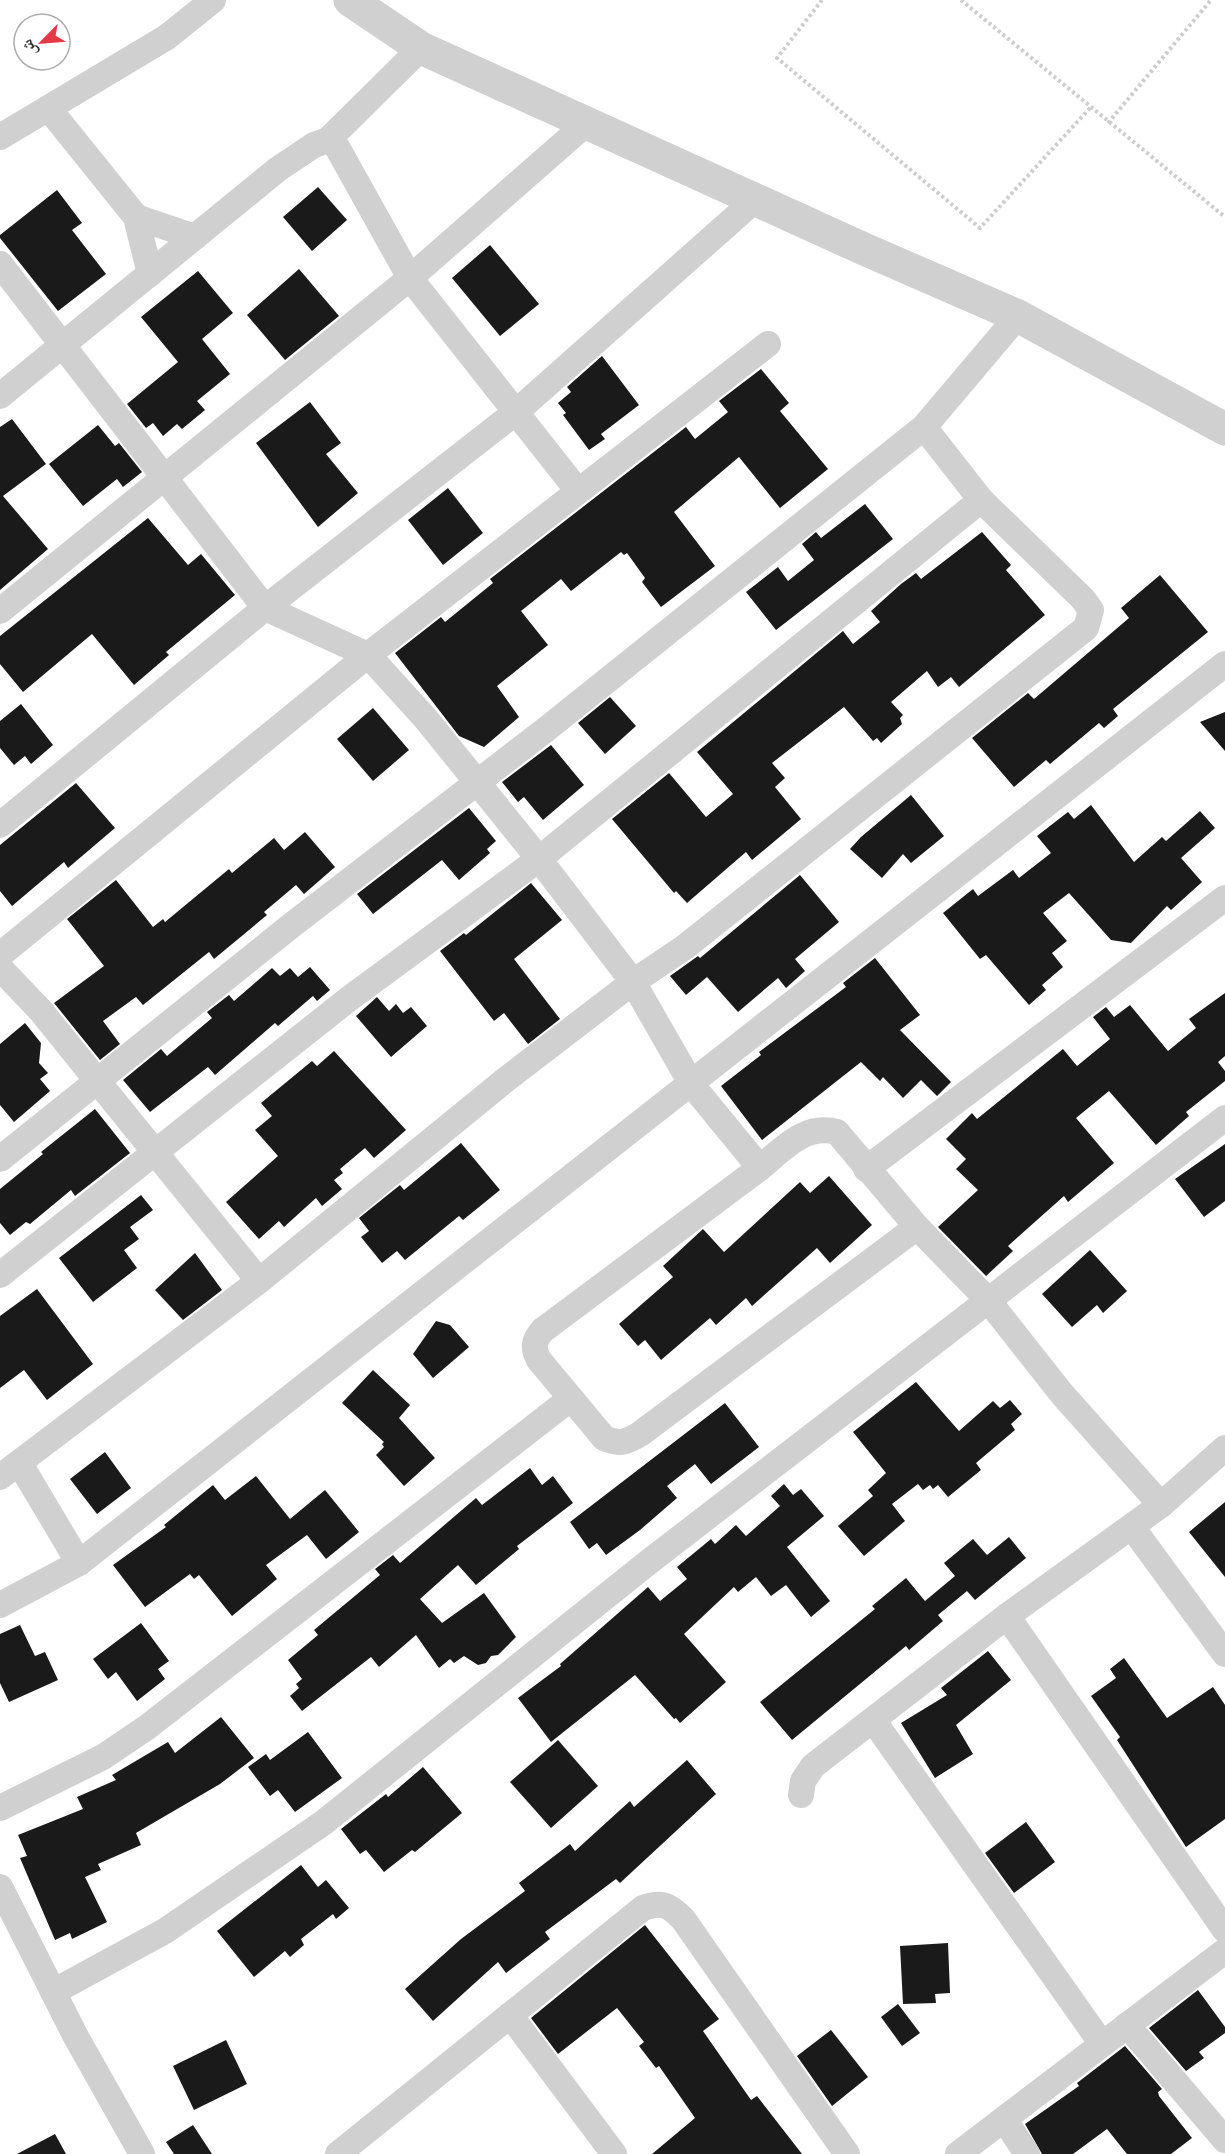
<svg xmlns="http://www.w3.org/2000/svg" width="1225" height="2154" viewBox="0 0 1225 2154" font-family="Figtree,'Noto Naskh Arabic',sans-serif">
<rect width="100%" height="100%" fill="#fff"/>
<g fill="#1a1a1a">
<polygon points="318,187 347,220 312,251 283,217"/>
<polygon points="57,190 82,223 72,230 106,274 58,311 0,238 0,235"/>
<polygon points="490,245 539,304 500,336 452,278"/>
<polygon points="299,269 339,316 285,360 247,315"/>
<polygon points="198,271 233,313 202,339 230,374 197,401 205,410 182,429 177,424 163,436 153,423 146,428 127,404 178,362 141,317"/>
<polygon points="602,356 639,405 601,434 605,439 589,450 563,415 566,413 558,403 571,392 567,387"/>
<polygon points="761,369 789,403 780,411 828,469 780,508 739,457 674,512 715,566 661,607 642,582 645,578 627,553 624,555 621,552 571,591 561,579 521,611 548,645 497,686 519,717 484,747 459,736 395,653 441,617 445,622 493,583 490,579 686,427 695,439 728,412 719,401"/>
<polygon points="310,402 341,443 326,454 358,493 318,527 256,443"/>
<polygon points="12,419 46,464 3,496 48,549 0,590 0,427"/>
<polygon points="98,425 115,446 119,443 142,472 123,487 117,479 83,506 49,464"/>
<polygon points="448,488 483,533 443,565 408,520"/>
<polygon points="865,504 893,539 776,630 746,592 778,567 788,581 814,560 802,544 816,532 821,538"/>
<polygon points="148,518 188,565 201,554 235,595 166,652 169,655 134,685 92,634 23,692 0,664 0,636"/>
<polygon points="982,532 1011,565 1006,570 1045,615 959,687 951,677 938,687 927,671 891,702 903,715 900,718 902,724 881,743 877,738 873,741 844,707 772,763 785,778 775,787 801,819 752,860 746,852 687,903 676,891 674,893 612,819 669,773 706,817 733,794 697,752 843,631 853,644 880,622 871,611 901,584 916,573 921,579"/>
<polygon points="1160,575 1208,632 1113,709 1118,716 1104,728 1099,723 1050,764 1046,760 1014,787 972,738 1028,693 1034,699 1129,618 1121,608"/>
<polygon points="610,697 636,726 605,754 578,723"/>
<polygon points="21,704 53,745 31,764 25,756 14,765 0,748 0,721"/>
<polygon points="373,708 409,750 373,781 337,739"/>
<polygon points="1225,712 1225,751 1200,722"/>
<polygon points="551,745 584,785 543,820 524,797 518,802 502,782"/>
<polygon points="76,783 115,828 68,868 64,862 12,906 0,891 0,845"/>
<polygon points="911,795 944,836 911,863 903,854 882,878 850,849 861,837"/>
<polygon points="1091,805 1134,862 1162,837 1166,841 1200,811 1215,828 1181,858 1202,882 1171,910 1167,906 1131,943 1111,940 1069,893 1043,913 1067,941 1052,953 1063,967 1042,985 1046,990 1029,1005 986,955 980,959 943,913 973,889 978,896 1013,870 1019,878 1051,853 1037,836 1068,812 1074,819"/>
<polygon points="469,808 496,841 487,849 490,853 459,880 442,860 373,914 357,894"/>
<polygon points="305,832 335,867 304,894 296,885 264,912 267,915 214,959 209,952 143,1005 136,997 103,1021 120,1044 100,1060 54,1003 104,966 67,919 116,880 153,927 163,919 165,922 229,869 232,873 274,838 284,850"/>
<polygon points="800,875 839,922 795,959 805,971 786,988 778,978 738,1012 707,977 686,995 670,976 698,956 700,958"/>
<polygon points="531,883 562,920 514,959 560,1019 528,1044 504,1013 494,1021 440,951 464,933 466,935"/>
<polygon points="875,958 920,1015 900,1030 951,1082 937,1096 921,1080 903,1098 883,1077 880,1081 861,1062 762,1140 721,1086 761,1055 759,1052 846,987 843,983"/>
<polygon points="310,967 330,990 317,1001 313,996 278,1026 275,1023 215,1075 208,1067 150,1112 123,1080 161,1049 167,1056 212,1018 207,1012 229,995 234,1001 272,968 280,976 290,968 298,977"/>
<polygon points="1225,993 1225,1056 1218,1062 1225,1071 1225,1081 1186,1112 1189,1116 1156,1145 1109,1091 1076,1118 1114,1163 1068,1202 1064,1196 1008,1246 1013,1251 986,1276 938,1227 978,1190 956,1169 966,1159 946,1139 972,1113 977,1119 1063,1049 1077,1066 1110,1039 1093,1017 1106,1007 1114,1017 1130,1005 1168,1051 1196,1028 1189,1019"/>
<polygon points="377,997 389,1011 396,1004 403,1013 411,1007 427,1026 391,1057 356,1016"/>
<polygon points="25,1023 41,1043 39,1063 48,1073 40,1079 50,1091 14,1122 0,1105 0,1044"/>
<polygon points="334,1051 406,1130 374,1158 365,1148 340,1169 343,1173 334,1180 342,1189 322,1206 316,1198 284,1227 279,1221 259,1239 226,1202 278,1156 255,1130 272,1116 261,1103 312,1061 317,1066"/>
<polygon points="95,1109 130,1153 75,1196 71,1190 30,1224 26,1222 10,1235 0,1223 0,1189 43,1154 41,1152"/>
<polygon points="461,1143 500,1190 463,1220 459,1216 405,1260 397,1251 382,1263 361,1237 369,1231 359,1218 400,1185 404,1190"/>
<polygon points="1225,1144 1225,1201 1204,1217 1175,1179"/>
<polygon points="829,1176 872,1225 830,1263 817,1248 752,1306 746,1298 716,1325 710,1318 661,1360 645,1340 638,1346 619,1324 673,1277 663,1266 703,1229 724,1252 800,1182 810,1193"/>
<polygon points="141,1195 153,1210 130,1227 139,1239 124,1250 137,1268 93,1302 59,1258"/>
<polygon points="1090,1250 1127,1291 1103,1313 1097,1305 1072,1327 1042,1294"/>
<polygon points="195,1253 222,1290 183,1320 155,1290"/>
<polygon points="37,1289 93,1364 47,1400 24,1370 0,1388 0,1316"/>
<polygon points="436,1321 450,1325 469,1347 433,1378 413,1354"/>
<polygon points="373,1370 410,1405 399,1418 435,1458 404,1486 376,1455 384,1447 382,1444 384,1442 342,1403"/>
<polygon points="916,1382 959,1431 993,1401 1000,1408 1010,1400 1022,1414 1011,1424 1015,1430 976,1463 981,1470 948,1497 938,1485 933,1489 930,1485 923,1490 918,1484 892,1504 905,1521 864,1556 838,1526 873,1496 868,1490 886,1473 853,1432"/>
<polygon points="725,1403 759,1447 711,1484 695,1464 667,1486 677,1498 640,1530 606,1555 597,1543 589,1549 570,1522"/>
<polygon points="105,1452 131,1488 97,1514 70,1479"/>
<polygon points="530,1468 542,1485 553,1476 573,1503 517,1546 519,1549 476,1585 458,1565 420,1599 442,1623 484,1593 516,1637 498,1655 491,1656 486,1663 478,1665 464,1656 454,1663 450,1659 439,1668 416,1635 379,1667 371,1657 302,1711 290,1696 299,1688 296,1684 302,1679 288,1660 318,1635 314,1630 380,1575 375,1569 393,1555 400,1563 476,1498 482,1505"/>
<polygon points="256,1476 290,1519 325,1490 359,1532 326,1559 307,1535 266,1565 277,1579 232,1616 199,1575 194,1579 190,1574 145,1607 113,1565 166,1527 164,1525 213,1485 225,1500"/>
<polygon points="784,1484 793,1495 801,1489 824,1516 787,1547 830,1601 811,1617 786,1585 771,1596 756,1577 738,1592 734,1587 684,1634 726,1682 680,1723 676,1718 674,1719 635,1675 551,1742 518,1698 561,1666 560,1664 648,1587 660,1601 687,1579 677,1567 711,1539 715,1544 736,1525 746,1536 780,1506 771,1496"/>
<polygon points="1225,1502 1225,1577 1189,1532"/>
<polygon points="1009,1537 1026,1558 975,1600 967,1591 938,1615 943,1621 909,1650 906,1646 792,1740 760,1702 875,1609 872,1606 906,1578 925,1601 955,1576 944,1563 973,1539 987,1555"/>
<polygon points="141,1623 169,1661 158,1669 165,1679 137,1701 116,1672 108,1679 93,1659"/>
<polygon points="20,1625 35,1656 45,1652 58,1680 9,1702 0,1683 0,1634"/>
<polygon points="988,1651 1011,1680 956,1725 973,1754 935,1778 901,1723 947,1695 941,1688"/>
<polygon points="1124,1658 1167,1718 1213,1687 1225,1705 1225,1819 1186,1847 1117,1740 1120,1737 1091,1696 1116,1678 1110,1669"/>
<polygon points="221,1717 254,1758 220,1784 136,1833 141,1845 98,1864 101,1870 85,1877 107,1922 72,1939 70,1933 55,1940 20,1858 27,1856 18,1835 83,1809 77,1797 116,1780 112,1775 168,1742 175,1753"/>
<polygon points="308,1732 342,1778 295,1812 278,1790 270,1796 248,1767 266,1754 270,1760"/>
<polygon points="558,1740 598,1786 551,1828 510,1782"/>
<polygon points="687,1760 716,1794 620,1883 616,1879 545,1932 550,1939 506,1973 498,1962 433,2021 405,1989 461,1939 525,1891 519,1883 570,1844 575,1851 630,1801 634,1807"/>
<polygon points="423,1767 462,1813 415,1852 412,1850 384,1872 366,1850 360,1854 341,1829 386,1794 388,1797"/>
<polygon points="1026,1822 1055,1862 1014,1893 985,1853"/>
<polygon points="301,1865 318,1887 326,1880 349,1908 336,1919 333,1914 301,1939 304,1945 290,1957 285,1951 254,1977 217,1931"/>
<polygon points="645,1925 719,2019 703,2031 751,2100 757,2096 802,2154 652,2154 695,2118 659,2066 656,2068 639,2046 644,2042 617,2008 558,2054 531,2018"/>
<polygon points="948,1943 950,1993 935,1994 936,2003 903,2004 900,1946"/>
<polygon points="1198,1990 1225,2027 1225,2033 1199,2052 1204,2058 1186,2071 1149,2028"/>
<polygon points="898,2004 920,2033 902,2046 881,2017"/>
<polygon points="831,2030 868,2077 832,2106 797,2056"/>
<polygon points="226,2040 247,2084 194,2110 173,2066"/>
<polygon points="1125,2046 1162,2089 1158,2092 1159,2096 1192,2138 1171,2154 1127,2154 1107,2129 1073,2154 1042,2154 1025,2124 1079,2086 1077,2083"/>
<polygon points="193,2125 212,2154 174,2154 166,2142"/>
<polygon points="55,2134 66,2154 17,2154"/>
</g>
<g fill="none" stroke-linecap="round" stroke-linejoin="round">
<g stroke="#cdcdcd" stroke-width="4" stroke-dasharray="3 3" stroke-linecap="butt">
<polyline points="822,0 777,58 980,228 1090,108"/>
<polyline points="961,0 1225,217"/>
<polyline points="1108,123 1211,0"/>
</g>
<g stroke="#d0d0d0" stroke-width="26">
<polyline points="49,109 136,217 150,274"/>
<polyline points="0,137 167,37 213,0"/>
<polyline points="328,140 337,147 410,278 578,491"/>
<polyline points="136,217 195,237"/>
<path d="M0 264 265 608 368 655 426 719 539 859 633 982 692 1085 760 1168C783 1149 805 1123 837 1132L917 1227 987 1299 1062 1394 1161 1505"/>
<polyline points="0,396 278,169 314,145 328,140 421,48"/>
<polyline points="0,611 410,278 588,122"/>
<polyline points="0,825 265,608 516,412 756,199"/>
<polyline points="0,955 368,655 768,344"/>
<polyline points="0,968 41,1011 259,1281"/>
<polyline points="0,1159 292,925 544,731 924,427 1018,316"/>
<path d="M760 1168 543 1330C534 1340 532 1347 539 1360L604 1438C619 1445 627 1442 640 1434L917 1227"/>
<polyline points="866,1169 1225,898"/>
<polyline points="0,1275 350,998 539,859 981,500"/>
<polyline points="20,1464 79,1563"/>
<polyline points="0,1477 259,1281 504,1081 633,982 685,947 1086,628 1091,610 1083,599 981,500 924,427"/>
<polyline points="1132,1527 1225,1654"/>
<polyline points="0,1605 79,1563 1225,664"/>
<polyline points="1007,1616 1225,1930"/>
<polyline points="873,1720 1102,2044"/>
<polyline points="801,1795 803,1781 813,1766 1007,1616 1161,1505 1225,1448"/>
<polyline points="0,1808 103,1757 146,1728 570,1399"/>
<polyline points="0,1887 75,2035 142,2154"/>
<polyline points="53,1992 165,1931 323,1823 650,1561 1225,1118"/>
<polyline points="510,2015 614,2154"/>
<polyline points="1127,2025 1225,2140"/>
<polyline points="1004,2119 1027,2154"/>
<path d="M338 2154 643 1908C662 1901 669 1905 683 1919L847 2154"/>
<polyline points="958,2154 1225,1951"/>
</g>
<polyline stroke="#d0d0d0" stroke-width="33" points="350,0 421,48 864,249 1018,316 1225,429"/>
</g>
<g transform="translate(42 42) rotate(245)"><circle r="28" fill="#ffffff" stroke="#adadad" stroke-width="1.5"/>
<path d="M0-4.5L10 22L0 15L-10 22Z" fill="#e63946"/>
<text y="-9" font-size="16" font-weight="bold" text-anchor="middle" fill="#333333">ش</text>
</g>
</svg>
